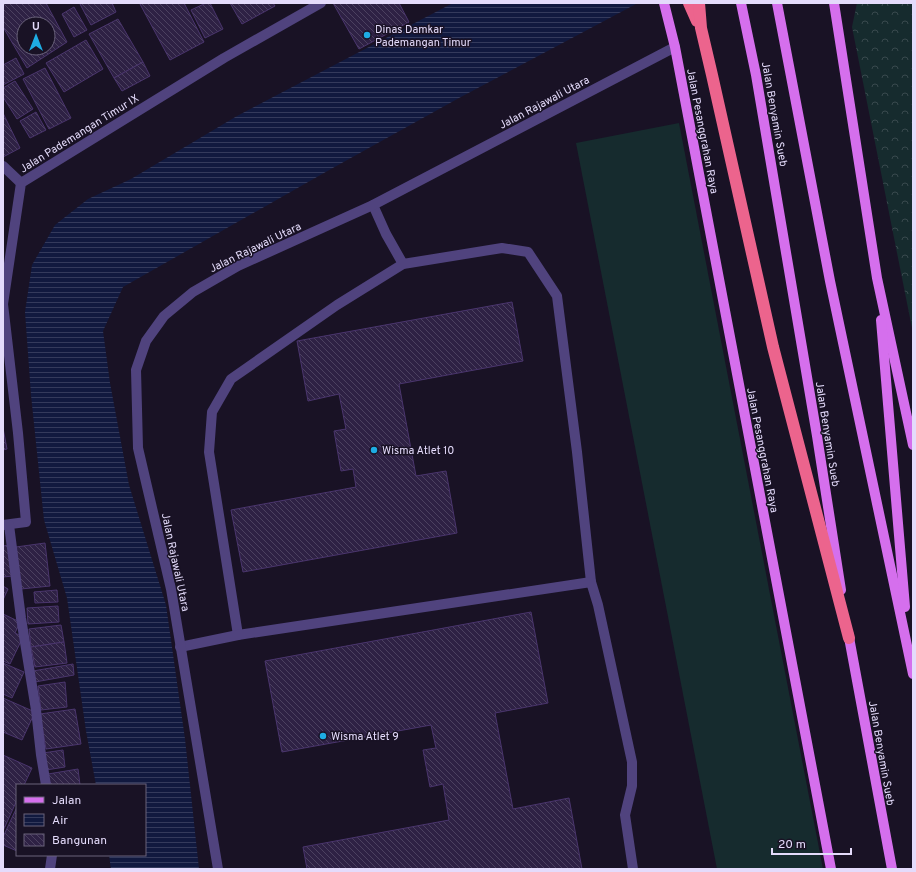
<svg xmlns="http://www.w3.org/2000/svg" width="916" height="872" viewBox="0 0 916 872" font-family="Overpass,sans-serif">
<defs>
<pattern id="forest-crowns" width="20" height="18" patternUnits="userSpaceOnUse"><rect width="20" height="18" fill="#162b2e"/><path d="M2 6a3 3 0 1 1 6 0M12 15a3 3 0 1 1 6 0" fill="none" stroke="#38494d"/></pattern>
<pattern id="water-rules" width="6" height="5" patternUnits="userSpaceOnUse"><rect width="6" height="5" fill="#11193f"/><path d="M0 2.5h6" fill="none" stroke="#343a5c"/></pattern>
<pattern id="building-back-hatch" width="6" height="6" patternUnits="userSpaceOnUse"><rect width="6" height="6" fill="#2e2144"/><path d="M-1 5l2 2M0 0l6 6M5-1l2 2" fill="none" stroke="#4c4160"/></pattern>
</defs>
<rect width="100%" height="100%" fill="#191225"/>
<polygon fill="#162b2e" points="679,123 823,869 717,869 576,143"/>
<polygon fill="url(#forest-crowns)" points="857,3 913,3 913,333 852,27"/>
<polygon fill="url(#water-rules)" points="453,3 638,3 459,98 331,169 123,287 103,331 110,383 129,485 166,605 185,739 199,869 111,869 109,855 145,855 145,785 96,785 86,731 67,598 44,520 31,395 25,312 32,265 55,225 88,199 131,179 237,116"/>
<g fill="url(#building-back-hatch)" stroke="#4a356d" fill-rule="evenodd">
<path d="M3 3H46L67 42 27 68 3 27ZM24 24H48V48H24Z"/>
<polygon points="82,3 112,3 116,12 91,25 80,4"/>
<polygon points="143,3 184,3 204,42 170,60 140,4"/>
<polygon points="206,3 210,3 223,29 205,38 191,10"/>
<polygon points="230,3 273,3 275,6 242,24"/>
<polygon points="333,3 399,3 409,22 359,49"/>
<polygon points="74,7 87,30 74,37 62,14"/>
<polygon points="118,19 143,62 114,78 89,34"/>
<polygon points="86,40 103,69 64,92 46,63"/>
<polygon points="16,58 24,74 3,85 3,65"/>
<polygon points="143,62 150,76 122,91 114,78"/>
<polygon points="45,68 71,118 49,129 23,79"/>
<polygon points="15,81 33,109 17,119 3,97 3,88"/>
<polygon points="36,112 46,130 30,138 20,121"/>
<polygon points="3,113 20,148 3,157"/>
<polygon points="512,302 523,361 399,384 416,476 446,471 457,533 243,572 231,510 356,487 353,469 341,471 334,431 346,429 339,394 308,401 297,341"/>
<polygon points="3,428 7,449 3,450"/>
<polygon points="45,543 50,586 21,589 16,547"/>
<polygon points="10,545 13,576 3,577 3,546"/>
<polygon points="3,586 8,589 3,600"/>
<polygon points="57,590 58,602 35,603 34,592"/>
<polygon points="58,606 59,622 28,624 27,608"/>
<polygon points="531,612 548,703 495,713 513,809 569,798 582,869 307,869 303,847 449,820 443,784 430,787 423,750 436,748 431,725 282,752 265,661"/>
<polygon points="3,614 20,622 15,633 23,637 10,664 3,661"/>
<polygon points="61,625 64,642 31,647 29,629"/>
<polygon points="64,642 67,663 35,667 31,647"/>
<polygon points="3,663 24,672 12,698 3,694"/>
<polygon points="73,664 74,675 35,682 33,671"/>
<polygon points="65,682 67,707 41,710 38,686"/>
<polygon points="3,698 35,712 22,740 3,732"/>
<polygon points="75,709 81,744 46,749 40,714"/>
<polygon points="63,750 65,767 46,770 43,753"/>
<polygon points="3,755 32,768 24,785 17,785 17,800 3,831"/>
<polygon points="78,769 80,785 50,785 48,774"/>
<polygon points="17,807 17,851 3,845 3,837"/>
</g>
<g fill="none" stroke-linecap="round" stroke-linejoin="round">
<g stroke="#50437e" stroke-width="10">
<polyline points="3,166 21,183"/>
<polyline points="373,205 386,234 403,264"/>
<polyline points="3,525 26,522 18,433 3,304 21,183 224,58 321,3"/>
<polyline points="9,525 21,618 36,710 41,755 46,785"/>
<polyline points="238,635 209,452 212,412 231,379 337,305 403,264 502,248 528,252 557,296 577,452 591,582"/>
<polyline points="180,647 238,635 591,582 598,605 632,762 632,786 625,815 633,869"/>
<polyline points="50,869 52,855"/>
<polyline points="218,869 171,589 138,448 136,370 146,341 164,316 193,292 238,266 373,205 675,47"/>
</g>
<g stroke="#d56fed" stroke-width="10">
<polyline points="664,3 675,47 831,869"/>
<polyline points="741,3 756,75 817,436 841,590"/>
<polyline points="777,3 830,281 913,674"/>
<polyline points="834,3 877,278 913,445"/>
<polyline points="881,320 905,607"/>
<polyline points="848,632 892,869"/>
</g>
<g stroke="#ec648d" stroke-width="12">
<polyline points="689,3 697,21"/>
<polyline points="699,3 701,28 712,75 773,347 849,638"/>
</g>
</g>
<g fill="#1eace3" stroke="#191225" stroke-width="1.5">
<circle cx="367" cy="35" r="4"/>
<circle cx="374" cy="450" r="4"/>
<circle cx="323" cy="736" r="4"/>
</g>
<g text-anchor="middle" stroke-width="3" stroke-linejoin="round" paint-order="stroke">
<g font-size="11" fill="#e4dbfb" stroke="#191225" text-anchor="start">
<text x="375" y="33">Dinas Damkar<tspan x="375" dy="13">Pademangan Timur</tspan></text>
<text x="382" y="454">Wisma Atlet 10</text>
<text x="331" y="740">Wisma Atlet 9</text>
</g>
<g font-size="11" fill="#e4dbfb" stroke="#191225">
<text transform="translate(544 102) rotate(-28)" y="4">Jalan Rajawali Utara</text>
<text transform="translate(775 114) rotate(80)" y="4">Jalan Benyamin Sueb</text>
<text transform="translate(703 131) rotate(79)" y="4">Jalan Pesanggrahan Raya</text>
<text transform="translate(79 133) rotate(-32)" y="4">Jalan Pademangan Timur IX</text>
<text transform="translate(255 247) rotate(-26)" y="4">Jalan Rajawali Utara</text>
<text transform="translate(828 434) rotate(81)" y="4">Jalan Benyamin Sueb</text>
<text transform="translate(763 450) rotate(79)" y="4">Jalan Pesanggrahan Raya</text>
<text transform="translate(176 562) rotate(78)" y="4">Jalan Rajawali Utara</text>
<text transform="translate(882 753) rotate(80)" y="4">Jalan Benyamin Sueb</text>
</g>
</g>
<rect width="916" height="872" fill="none" stroke="#e4dbfb" stroke-width="8"/>
<rect x="16" y="784" width="130" height="72" fill="#191225" stroke="#6a627b"/>
<rect x="24" y="797" width="20" height="6" fill="#d56fed" stroke="#6a627b"/>
<text x="52" y="804" font-size="12" fill="#e4dbfb">Jalan</text>
<rect x="24" y="814" width="20" height="12" fill="url(#water-rules)" stroke="#6a627b"/>
<text x="52" y="824" font-size="12" fill="#e4dbfb">Air</text>
<rect x="24" y="834" width="20" height="12" fill="url(#building-back-hatch)" stroke="#6a627b"/>
<text x="52" y="844" font-size="12" fill="#e4dbfb">Bangunan</text>
<g transform="translate(36 36)"><circle r="19" fill="#191225" stroke="#6a627b"/>
<path d="M0-3L7 15L0 10L-7 15Z" fill="#1eace3"/>
<text y="-6" font-size="11" font-weight="bold" text-anchor="middle" fill="#e4dbfb">U</text>
</g>
<path d="M772 848v6h79v-6" fill="none" stroke="#e4dbfb" stroke-width="2"/>
<text x="778" y="848" font-size="12" fill="#e4dbfb" stroke="#191225" stroke-width="3" paint-order="stroke">20 m</text>
</svg>
